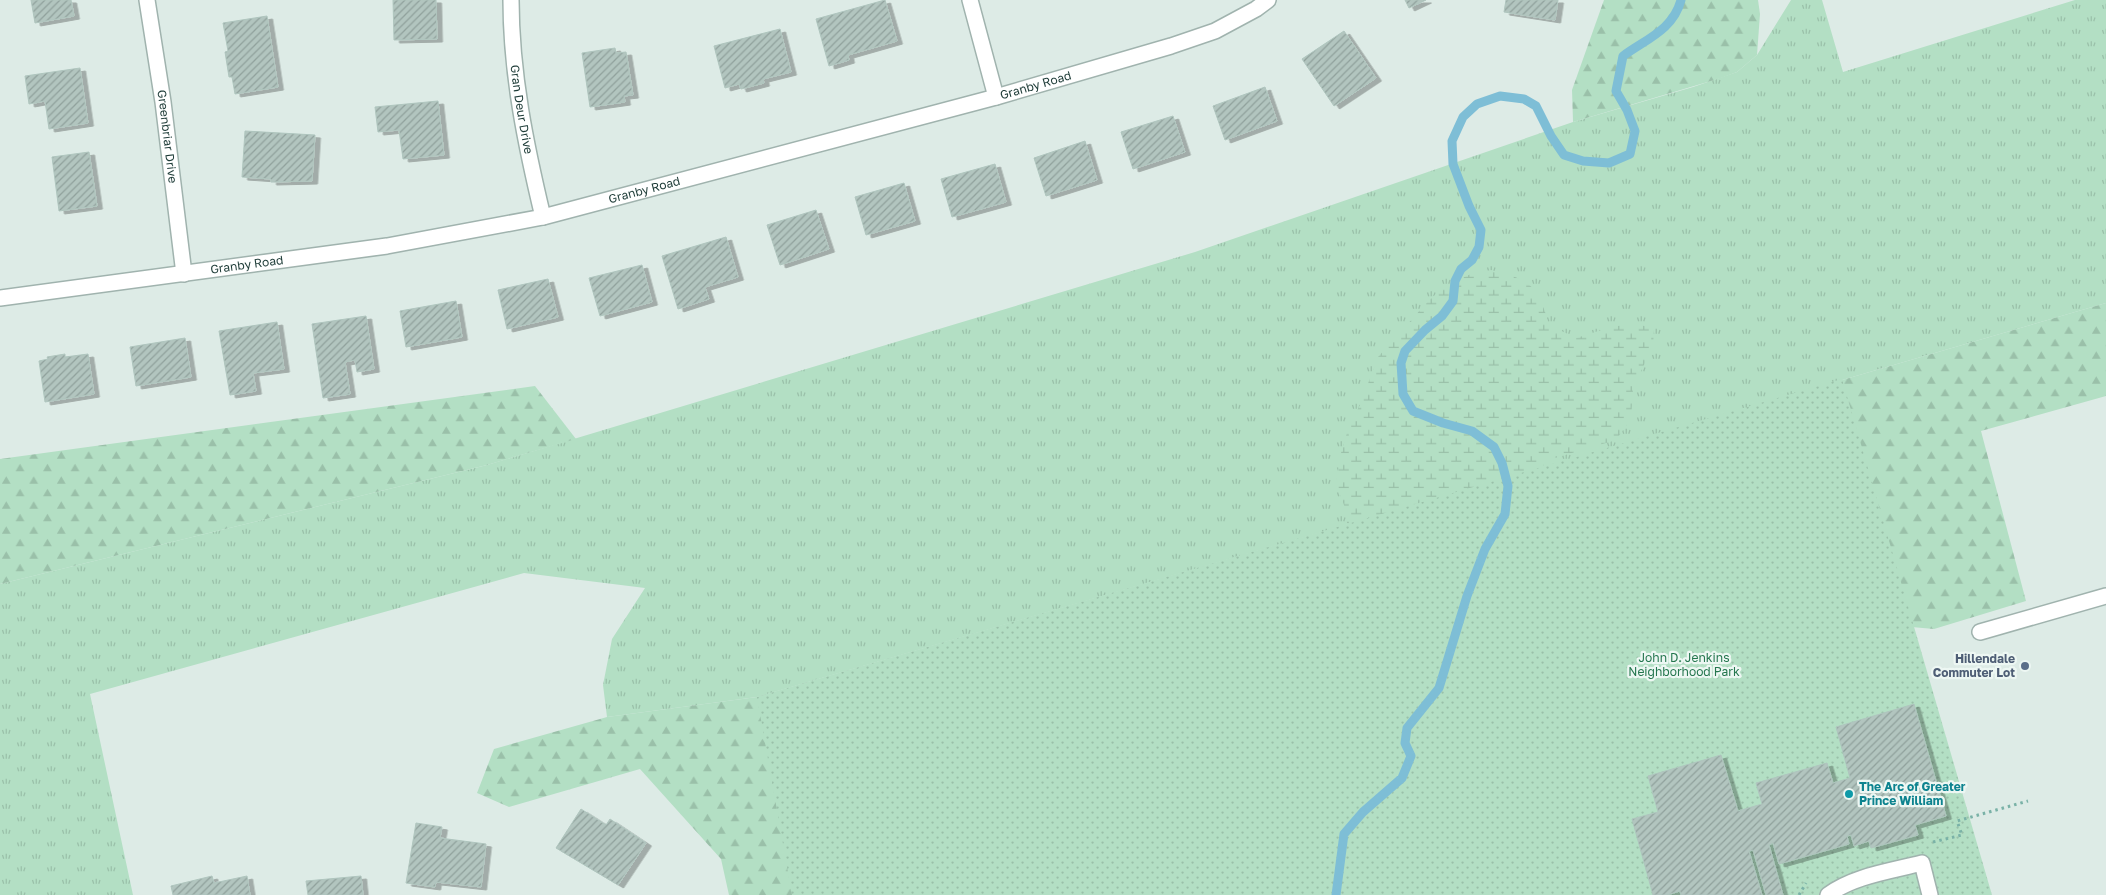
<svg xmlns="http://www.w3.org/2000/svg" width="2106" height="895" viewBox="0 0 2106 895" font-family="'Golos Text',sans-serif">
<defs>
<pattern id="grass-tufts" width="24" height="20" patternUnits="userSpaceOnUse" patternTransform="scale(1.25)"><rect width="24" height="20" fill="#b3dfc4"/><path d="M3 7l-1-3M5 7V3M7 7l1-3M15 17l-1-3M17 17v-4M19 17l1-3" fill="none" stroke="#9ac0a9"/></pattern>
<pattern id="forest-firs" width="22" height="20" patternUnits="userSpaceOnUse" patternTransform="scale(1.25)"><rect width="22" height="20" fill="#b3dfc4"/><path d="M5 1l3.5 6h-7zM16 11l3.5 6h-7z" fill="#9ac0a9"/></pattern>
<pattern id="wetland-marsh" width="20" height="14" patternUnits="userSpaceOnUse" patternTransform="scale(1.25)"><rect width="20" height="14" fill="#b3dfc4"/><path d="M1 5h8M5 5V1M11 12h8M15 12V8" fill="none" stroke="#9ac0a9"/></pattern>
<pattern id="park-dots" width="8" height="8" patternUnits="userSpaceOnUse" patternTransform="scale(1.25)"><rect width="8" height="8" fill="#b3dfc4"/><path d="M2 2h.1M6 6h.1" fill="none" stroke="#9ac0a9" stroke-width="1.8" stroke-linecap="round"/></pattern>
<pattern id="building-hatch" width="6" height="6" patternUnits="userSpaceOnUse" patternTransform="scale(1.25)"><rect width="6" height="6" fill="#b2c5bf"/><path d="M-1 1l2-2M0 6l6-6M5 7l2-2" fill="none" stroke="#90a19c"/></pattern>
<filter id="shadow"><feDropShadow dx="5.5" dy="3" stdDeviation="0" flood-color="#0004"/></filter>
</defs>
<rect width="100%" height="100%" fill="#ddebe6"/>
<polygon fill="url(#grass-tufts)" points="1791,0 1822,0 1843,72 2075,0 2106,0 2106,303 757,697 607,717 603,685 612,639 645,588 524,573 90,694 133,895 0,895 0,584 487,465 1195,252 1573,122 1693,87 1737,72 1757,55"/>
<g fill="url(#forest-firs)">
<polygon points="1604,0 1758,0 1760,14 1757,55 1737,72 1721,78 1573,122 1572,90"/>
<polygon points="2106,303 2106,396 1981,431 2026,601 1934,629 1855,622 1624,895 729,895 721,859 640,769 509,807 477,793 494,749 607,717 757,697"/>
<polygon points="535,386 576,439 487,465 0,584 0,459"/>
</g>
<path fill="url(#wetland-marsh)" d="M1491 270C1531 280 1538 285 1549 325L1576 338C1601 331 1628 318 1654 329L1653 346 1633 388 1631 419 1616 440 1545 461 1535 486 1350 539 1344 505 1336 484 1341 453 1349 426 1360 405 1378 357 1431 298 1455 281 1471 274Z"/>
<polygon fill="url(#park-dots)" points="1842,379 1992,895 792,895 757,697"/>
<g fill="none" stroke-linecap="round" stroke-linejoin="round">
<path stroke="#7ebed6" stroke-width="9" d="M1336 895 1344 834 1363 812 1402 778 1411 756 1405 743 1407 728 1439 688 1467 596 1485 549 1505 514 1508 486 1502 463 1494 447 1472 431 1443 423 1413 411 1403 394 1401 363 1405 351 1425 330 1442 316 1453 301 1455 281 1461 269 1472 260 1479 247 1481 230 1469 206 1453 164 1452 141 1463 117 1477 104 1500 96 1524 99 1536 106 1551 136 1564 155 1583 161 1609 163 1630 154 1635 131 1627 110 1616 91 1623 56C1646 39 1673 30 1681 0"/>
</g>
<g fill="url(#building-hatch)" stroke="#afc5be" filter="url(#shadow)">
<polygon points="31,0 71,0 74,16 35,23"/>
<polygon points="393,0 436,0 437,39 394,40"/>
<polygon points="885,0 897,41 848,55 849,60 829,66 816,19"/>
<polygon points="1405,0 1426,0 1409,8"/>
<polygon points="1506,0 1558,0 1555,20 1504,12"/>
<polygon points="267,16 278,87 235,94 232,77 229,77 225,52 228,51 223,23"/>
<polygon points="780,29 791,72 763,79 764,83 741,89 739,84 725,88 714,46"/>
<polygon points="1344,31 1376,78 1334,106 1302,59"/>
<polygon points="615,48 616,53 626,52 633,95 624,96 625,102 590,107 582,53"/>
<polygon points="80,68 88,123 49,129 45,101 29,104 25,76"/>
<polygon points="1265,87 1277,121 1225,140 1213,106"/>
<polygon points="438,101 444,155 403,159 399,130 378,132 375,107"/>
<polygon points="1173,116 1185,152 1133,169 1121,132"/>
<polygon points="245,131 315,135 312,181 271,182 271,179 242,177"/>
<polygon points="1085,141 1097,180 1046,196 1034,158"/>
<polygon points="89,152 97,206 59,211 52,157"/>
<polygon points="995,164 1006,202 952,217 941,179"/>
<polygon points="904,183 915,221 866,235 855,197"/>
<polygon points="816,210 829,249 780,265 767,225"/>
<polygon points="726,237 738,277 705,287 709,299 678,309 662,256"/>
<polygon points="642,265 652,302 600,316 589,278"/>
<polygon points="548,279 558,317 507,329 498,290"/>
<polygon points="456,301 462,337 406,347 400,311"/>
<polygon points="366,316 374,369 357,372 355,360 345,362 350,394 323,398 312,324"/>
<polygon points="277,322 284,369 253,373 256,391 230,395 219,331"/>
<polygon points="185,338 191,377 136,386 130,347"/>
<polygon points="65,354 65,357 88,354 94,394 45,402 39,361 48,359 47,357"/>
<polygon points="1914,704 1946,816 1915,825 1918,835 1871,848 1869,841 1854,846 1851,835 1847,836 1849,844 1779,864 1773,843 1769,845 1783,895 1766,895 1753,850 1749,851 1762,895 1681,895 1680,891 1667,895 1653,895 1632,819 1658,812 1648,776 1721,755 1738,811 1762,804 1756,783 1827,763 1833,783 1850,778 1836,727"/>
<polygon points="581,809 606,825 610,819 646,843 618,885 556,848"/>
<polygon points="416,823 442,827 440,838 486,844 481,887 436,882 435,887 406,883"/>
<polygon points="212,876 214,883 247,876 250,895 173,895 171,886"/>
<polygon points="361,876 363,895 308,895 306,881"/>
</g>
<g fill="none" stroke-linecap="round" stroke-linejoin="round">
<g stroke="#a0b3ae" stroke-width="18">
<g id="service">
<polyline points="1980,632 2106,596"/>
<path d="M1828 895C1853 876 1891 871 1922 863L1930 895"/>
</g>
</g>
<g stroke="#a0b3ae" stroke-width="18">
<g id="minor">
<path id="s1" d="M147 0 163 102 184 274"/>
<path id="s2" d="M511 0C511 74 526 146 543 217"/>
<polyline points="970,0 996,97"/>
<path id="s3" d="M0 298 387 246 543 217 996 97 1171 46 1215 31 1256 9 1268 0"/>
</g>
</g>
<g stroke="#7ab2a7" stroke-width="3" stroke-dasharray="2.5 4" stroke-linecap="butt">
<polyline points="1933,842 1962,835 1957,821 2028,801"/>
<polyline points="1799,895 1806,883"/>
</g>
<use href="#service" stroke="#fff" stroke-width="15"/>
<use href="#minor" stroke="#fff" stroke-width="15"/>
</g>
<circle fill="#5c6f8a" stroke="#edf7f3" stroke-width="2" cx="2025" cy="666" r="5"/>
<circle fill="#0f9aa8" stroke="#edf7f3" stroke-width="2" cx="1849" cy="794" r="5"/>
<g text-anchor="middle" stroke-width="4.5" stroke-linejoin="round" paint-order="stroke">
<g font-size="12" fill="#1d3b37" stroke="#edf7f3">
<text dy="4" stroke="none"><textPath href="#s3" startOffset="1059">Granby Road</textPath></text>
<text dy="4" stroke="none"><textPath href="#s2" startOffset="110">Gran Deur Drive</textPath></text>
<text dy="4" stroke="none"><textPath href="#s1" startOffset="138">Greenbriar Drive</textPath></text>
<text dy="4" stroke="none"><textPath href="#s3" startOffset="654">Granby Road</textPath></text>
<text dy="4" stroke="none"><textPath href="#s3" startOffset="249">Granby Road</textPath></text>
</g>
<g font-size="12" fill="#24764e" stroke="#edf7f3">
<text x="1684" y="662">John D. Jenkins<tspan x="1684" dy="14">Neighborhood Park</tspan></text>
</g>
<g font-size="12" font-weight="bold" fill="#4e5e75" stroke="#edf7f3" text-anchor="end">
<text x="2015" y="663">Hillendale<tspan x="2015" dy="14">Commuter Lot</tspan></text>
</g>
<g font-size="12" font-weight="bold" fill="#0d838f" stroke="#edf7f3" text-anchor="start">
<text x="1859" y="791">The Arc of Greater<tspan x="1859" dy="14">Prince William</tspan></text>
</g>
</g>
</svg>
